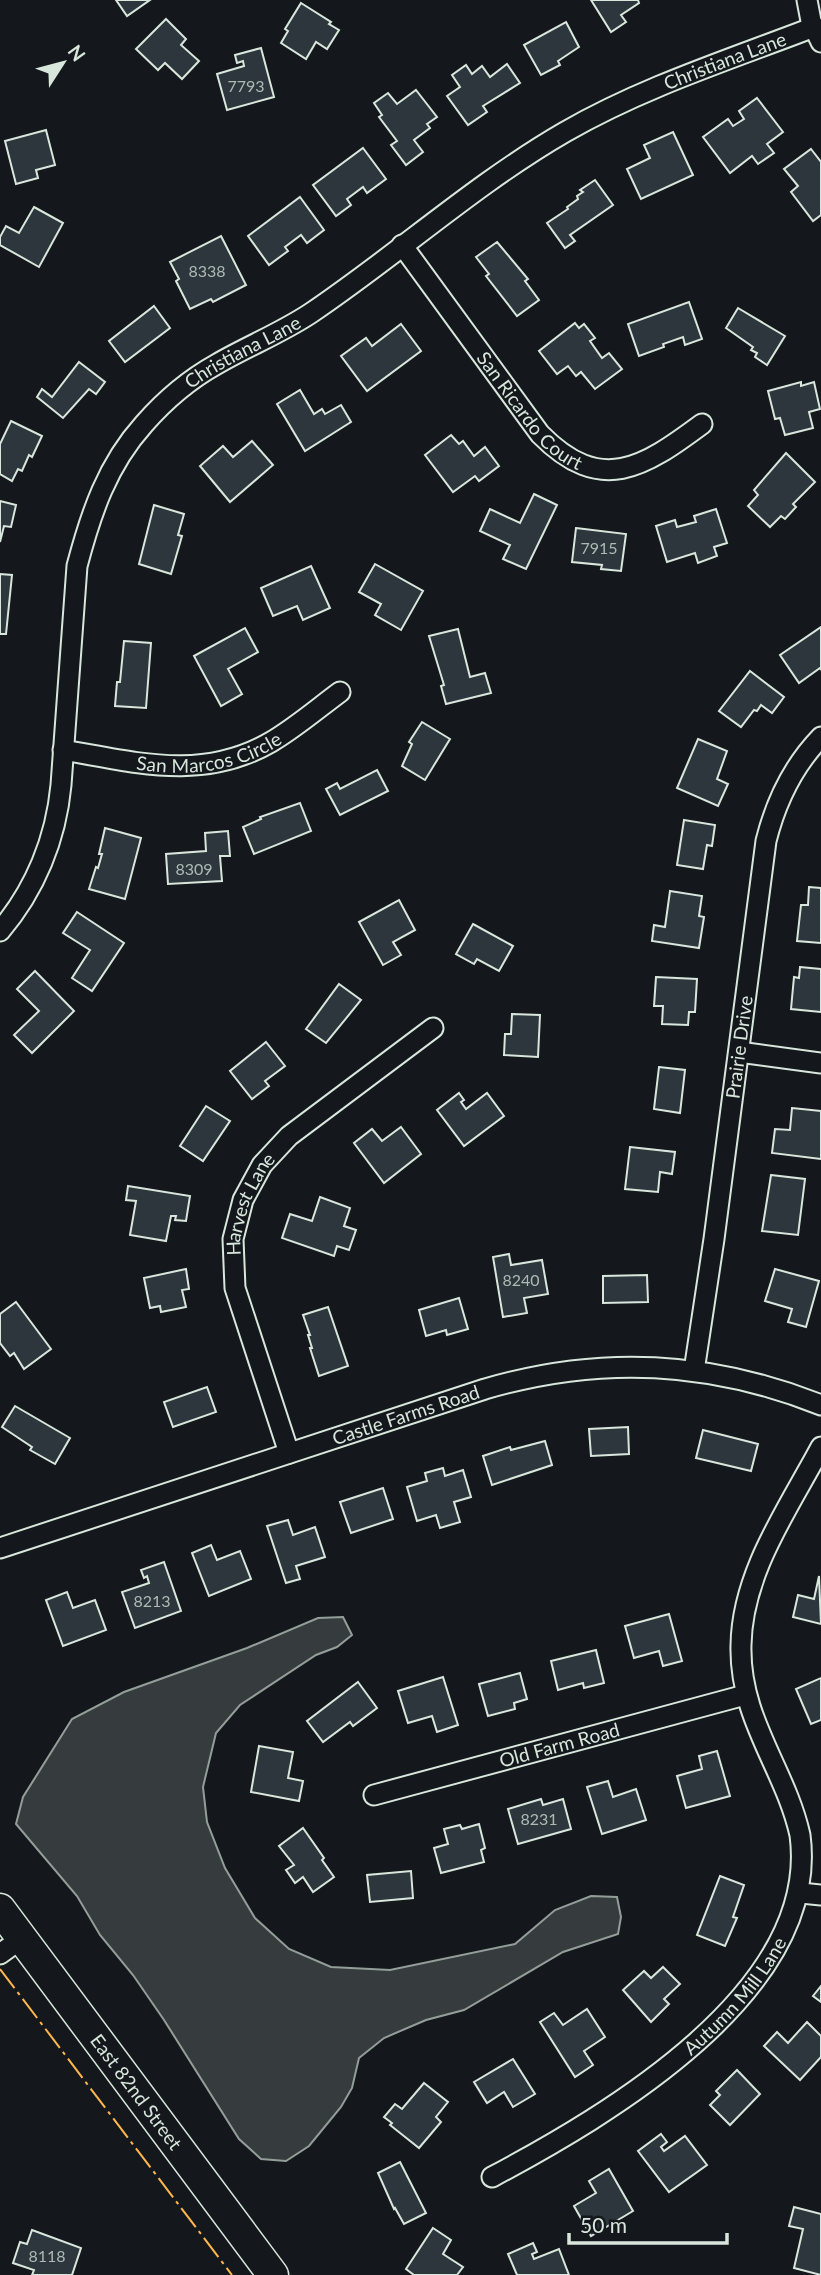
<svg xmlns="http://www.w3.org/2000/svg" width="821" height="2275" viewBox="0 0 821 2275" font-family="Lato,sans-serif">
<rect width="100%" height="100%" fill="#14181c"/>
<polygon fill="#363b3e" stroke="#939e99" stroke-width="2" points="343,1617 352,1635 337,1647 316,1655 240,1705 216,1733 203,1787 207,1822 225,1868 255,1918 289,1949 331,1967 390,1970 515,1944 555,1910 591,1896 617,1897 621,1917 618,1934 563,1952 464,2010 426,2020 384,2038 359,2058 352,2088 341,2107 309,2146 286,2161 261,2159 239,2139 164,2020 133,1975 100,1935 77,1896 16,1824 23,1797 72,1719 124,1692 247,1648 318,1618"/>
<g fill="#2c363c" stroke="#d8e6dc" stroke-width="2">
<polygon points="116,0 150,0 127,16"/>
<polygon points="591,0 638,0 639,3 621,15 626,22 611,32"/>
<polygon points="301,3 331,22 329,24 339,30 327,49 316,42 306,59 281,43 288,31 285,29"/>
<polygon points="166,19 186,39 181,45 199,61 182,79 165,63 158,70 136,49"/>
<polygon points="566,22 579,47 558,61 560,65 541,75 524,45"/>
<polygon points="261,48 274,97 227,110 217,74 244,66 243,61 237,63 235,55"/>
<polygon points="507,64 520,83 483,106 487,112 468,125 447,96 460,87 452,75 466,65 472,74 482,66 490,77"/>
<polygon points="416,90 437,117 427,124 430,128 414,140 423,152 406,165 391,145 397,141 379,117 382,115 374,103 388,93 397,104"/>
<polygon points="757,98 783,132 767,144 774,153 758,164 752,156 730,173 703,137 728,119 733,126 744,119 739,111"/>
<polygon points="46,130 55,165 36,170 38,178 16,184 5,141"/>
<polygon points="673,132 693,175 641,199 627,169 650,158 644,145"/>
<polygon points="363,148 386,179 367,193 363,187 347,199 351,205 336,216 313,185"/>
<polygon points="811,149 821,162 821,215 813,221 791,192 798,186 784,169"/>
<polygon points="595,180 613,205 570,235 575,241 565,248 547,223 568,209 567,207 578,199 577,196 583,192 580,190"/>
<polygon points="300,197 324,230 307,243 301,235 285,247 288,251 269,265 248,236"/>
<polygon points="34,207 63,223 39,267 0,245 0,237 6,226 19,233"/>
<polygon points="221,236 246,285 213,302 211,299 190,309 176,281 179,279 170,262"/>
<polygon points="497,242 528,279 525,281 539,300 517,316 486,276 489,274 476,257"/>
<polygon points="689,302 702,339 685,345 683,337 663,344 664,347 639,356 628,324"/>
<polygon points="154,306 170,328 125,362 109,341"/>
<polygon points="738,308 785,336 767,365 755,357 757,353 751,350 753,347 726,328"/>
<polygon points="575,323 579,328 584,324 595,338 590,341 602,358 609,353 622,369 595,389 581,372 576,376 568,366 557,374 539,351"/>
<polygon points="401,324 421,351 367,391 341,356 366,338 372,346"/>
<polygon points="79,362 105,382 96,394 89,389 63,418 37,397 42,389 52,397"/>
<polygon points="801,382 801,386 814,382 820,409 809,412 813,428 785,435 780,418 775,419 768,391"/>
<polygon points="300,390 314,414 322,409 325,414 341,405 351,422 305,451 277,404"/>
<polygon points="11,421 42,436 32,457 29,455 22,471 18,469 12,481 0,474 0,444"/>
<polygon points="451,435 459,444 463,441 474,456 485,447 499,466 479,481 475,476 453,492 425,455"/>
<polygon points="252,441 273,465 230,502 200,466 223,446 233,457"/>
<polygon points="786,453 815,482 793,504 796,507 785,519 781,516 770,527 748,506 758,495 754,490"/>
<polygon points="534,494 557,505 526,569 503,559 510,545 480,531 490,509 520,523"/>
<polygon points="0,501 16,505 11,527 4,526 0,542"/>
<polygon points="154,505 184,514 178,535 182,536 171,574 139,564"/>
<polygon points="716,509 727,543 714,547 717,556 698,563 695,553 667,562 656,526 675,520 677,527 696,522 694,516"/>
<polygon points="576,528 626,534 621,571 601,569 602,565 572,562"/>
<polygon points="375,564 423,591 401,630 375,615 381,604 359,592"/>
<polygon points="311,566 330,608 303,620 297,606 273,616 261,588"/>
<polygon points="0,574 12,575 6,634 0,634"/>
<polygon points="821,627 821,670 820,668 799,683 780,655"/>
<polygon points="245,628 258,652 228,669 242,694 221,706 194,656"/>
<polygon points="458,629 470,677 485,673 491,693 446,704 441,686 444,685 429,636"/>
<polygon points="124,641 151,643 146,708 115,706 117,682 120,682"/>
<polygon points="750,671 784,697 772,713 761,705 757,711 754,710 741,727 719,711"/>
<polygon points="422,722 450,739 425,780 402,766 412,744 409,742"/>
<polygon points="698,739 727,751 717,779 728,784 718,806 677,788"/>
<polygon points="377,770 388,791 340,815 326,789 337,783 340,789"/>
<polygon points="300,803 311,831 254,854 243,827 261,819 260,817"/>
<polygon points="684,820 715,825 712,846 707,845 703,869 677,865"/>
<polygon points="105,828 141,838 125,899 89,889 96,867 98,868 102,854 99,854"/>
<polygon points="228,831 230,856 220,856 222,881 168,884 166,854 206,851 205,833"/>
<polygon points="809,887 821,888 821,943 797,941 801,905 808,905"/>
<polygon points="670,891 702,896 699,916 704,917 699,948 652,941 654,925 665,927"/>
<polygon points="399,900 415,930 393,942 401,955 383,965 359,922"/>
<polygon points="77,912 124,943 92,991 72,978 90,950 63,933"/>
<polygon points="473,924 513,946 499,971 477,959 474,964 456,954"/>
<polygon points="800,967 821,969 821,1012 791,1009 794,977 799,978"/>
<polygon points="35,971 74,1011 32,1053 14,1035 39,1011 17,989"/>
<polygon points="656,977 697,979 695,1012 689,1012 688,1025 662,1024 663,1006 654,1006"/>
<polygon points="339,984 361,1000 326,1043 306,1029"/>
<polygon points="512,1014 540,1015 538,1057 504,1055 505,1034 511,1034"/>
<polygon points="266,1042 285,1066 265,1081 269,1086 252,1099 230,1071"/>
<polygon points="659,1067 685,1070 680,1113 654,1109"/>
<polygon points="459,1093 464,1100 461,1102 466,1109 487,1093 504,1116 464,1146 437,1110"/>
<polygon points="206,1106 230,1121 203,1161 180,1146"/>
<polygon points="792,1108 821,1111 821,1159 772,1153 775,1129 790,1130"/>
<polygon points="401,1127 421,1154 384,1183 354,1143 372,1129 382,1141"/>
<polygon points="630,1147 675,1152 672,1174 660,1172 658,1192 625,1189"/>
<polygon points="771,1175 805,1179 798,1235 762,1231"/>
<polygon points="128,1186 190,1196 186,1221 175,1220 176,1216 171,1216 166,1241 130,1235 136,1201 126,1200"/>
<polygon points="320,1197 350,1208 344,1226 356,1230 349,1250 337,1246 334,1256 282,1238 290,1214 312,1221"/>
<polygon points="509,1254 511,1265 542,1260 548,1294 524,1298 527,1313 503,1317 493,1257"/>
<polygon points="186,1269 189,1289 182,1290 186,1307 161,1312 160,1306 150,1308 144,1278"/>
<polygon points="775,1269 819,1281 806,1327 788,1322 792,1309 765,1301"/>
<polygon points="647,1275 648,1302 603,1303 603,1276"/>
<polygon points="459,1298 468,1329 447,1335 446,1330 426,1336 419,1310"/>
<polygon points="16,1302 51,1349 24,1369 14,1353 10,1356 0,1343 0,1314"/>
<polygon points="328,1307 348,1366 319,1376 310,1348 312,1348 308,1335 310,1335 303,1315"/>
<polygon points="207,1387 216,1412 173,1427 164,1402"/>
<polygon points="15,1406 70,1438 55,1464 30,1450 32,1447 2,1427"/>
<polygon points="628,1427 629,1454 591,1456 589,1429"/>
<polygon points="703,1430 758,1444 751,1471 696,1458"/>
<polygon points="545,1441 552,1465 492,1485 483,1456 510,1447 511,1450"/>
<polygon points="443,1468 445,1476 463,1470 471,1497 454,1502 460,1522 440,1528 436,1515 417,1521 407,1487 427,1481 425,1473"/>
<polygon points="383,1488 393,1519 351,1533 340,1502"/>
<polygon points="288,1520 293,1535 315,1527 325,1557 296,1566 300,1579 286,1583 267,1526"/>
<polygon points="211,1545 217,1560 240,1551 251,1579 209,1596 192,1553"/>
<polygon points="164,1562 181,1611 135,1628 122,1592 149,1583 147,1576 144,1578 141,1570"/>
<polygon points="819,1576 821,1624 793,1617 798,1595 814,1599"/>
<polygon points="67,1592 73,1608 95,1600 106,1630 63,1646 46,1600"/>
<polygon points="669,1614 682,1661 663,1666 659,1651 634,1658 625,1626"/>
<polygon points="596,1650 604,1683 584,1688 583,1683 558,1690 551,1661"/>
<polygon points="520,1673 527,1699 514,1703 515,1709 488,1716 479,1684"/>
<polygon points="443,1677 458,1725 437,1732 432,1716 408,1723 398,1691"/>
<polygon points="821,1678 821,1720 811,1724 796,1689"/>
<polygon points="358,1682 377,1708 353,1726 350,1722 323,1742 307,1721"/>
<polygon points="259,1746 293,1752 288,1778 303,1781 299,1801 251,1792"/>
<polygon points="717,1751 730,1796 686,1808 677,1776 702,1769 699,1756"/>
<polygon points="608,1781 613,1797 636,1789 646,1820 602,1834 587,1787"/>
<polygon points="541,1799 543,1805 563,1799 571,1829 518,1844 508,1809"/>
<polygon points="479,1824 485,1848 481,1850 484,1862 441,1873 434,1848 448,1844 444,1829 460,1825 462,1829"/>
<polygon points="303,1828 324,1858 322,1860 334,1877 313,1892 303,1877 295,1883 286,1870 294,1865 279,1846"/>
<polygon points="411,1871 413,1898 370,1902 367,1875"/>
<polygon points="720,1876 744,1885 733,1917 737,1918 725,1946 697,1935"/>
<polygon points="663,1967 680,1984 664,1999 669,2004 651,2022 623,1990 644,1971 651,1978"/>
<polygon points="821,1986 821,2002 813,1996"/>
<polygon points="587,2009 605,2037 584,2051 593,2065 575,2077 540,2022 554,2013 563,2025"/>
<polygon points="807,2022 821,2036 821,2057 800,2080 764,2046 777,2032 788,2043"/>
<polygon points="513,2059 535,2094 513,2107 504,2092 487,2103 474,2082"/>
<polygon points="737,2070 760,2094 730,2125 710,2105 720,2095 716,2091"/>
<polygon points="424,2083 448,2102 436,2117 441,2122 419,2148 390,2125 392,2123 384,2117 395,2104 402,2109"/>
<polygon points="661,2134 667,2142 661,2147 664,2151 685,2136 707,2165 669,2192 638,2151"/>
<polygon points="400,2162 426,2213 404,2224 395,2208 394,2209 378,2173"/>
<polygon points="609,2169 633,2211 591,2236 574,2206 596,2193 589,2181"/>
<polygon points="794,2207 821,2214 821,2275 794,2268 803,2229 789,2226"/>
<polygon points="433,2228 451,2240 443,2254 463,2267 457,2275 414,2275 406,2269"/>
<polygon points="32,2230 81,2248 72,2275 32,2275 34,2270 13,2263 20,2242 27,2244"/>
<polygon points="533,2243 537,2252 532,2254 534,2259 559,2249 569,2275 517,2275 508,2254"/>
</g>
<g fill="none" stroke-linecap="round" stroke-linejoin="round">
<g stroke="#d8e6dc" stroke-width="23">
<g id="street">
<polyline points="807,0 811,21 821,42"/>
<path id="s1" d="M402 245 540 434C601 496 644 467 702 424"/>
<path id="s2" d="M63 750C135 762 202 782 271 742 295 728 317 709 340 692"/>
<path id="s3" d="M0 931C35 890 56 839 61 785L77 566C91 513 107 465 144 424 165 400 190 379 217 364 248 346 281 333 311 313 397 255 475 184 565 132 643 87 731 59 814 27"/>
<polyline points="739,1052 821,1063"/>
<path id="s4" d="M694 1371 714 1239 766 841C776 801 792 767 821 737"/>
<path id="s5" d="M289 1453 235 1288 233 1239 243 1200 262 1165 289 1136 433 1028"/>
<path id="s6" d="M0 1548 485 1389C601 1355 710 1361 821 1405"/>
<path id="s7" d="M374 1795 745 1695"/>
<polyline points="801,1893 821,1895"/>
<polyline points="0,1954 22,1938"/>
<path id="s8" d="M492 2177C606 2116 821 1992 800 1835 785 1768 739 1719 741 1645 742 1573 788 1509 821 1447"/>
</g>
</g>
<g stroke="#d8e6dc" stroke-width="33">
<g id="primary">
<path id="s9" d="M0 1909 273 2275"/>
</g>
</g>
<use href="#street" stroke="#14181c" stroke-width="19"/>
<use href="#primary" stroke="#14181c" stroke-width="30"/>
<polyline stroke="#ffb74d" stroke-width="2" stroke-dasharray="24 5 3.5 5" stroke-linecap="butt" points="0,1969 232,2275"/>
</g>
<g text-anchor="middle" stroke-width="5" stroke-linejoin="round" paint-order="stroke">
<g font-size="16" fill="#adbab4">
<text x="246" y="92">7793</text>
<text x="207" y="277">8338</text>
<text x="599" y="554">7915</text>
<text x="194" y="875">8309</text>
<text x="521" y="1286">8240</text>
<text x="152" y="1607">8213</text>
<text x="539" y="1825">8231</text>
<text x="47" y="2262">8118</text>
</g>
<g font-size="19" fill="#d8e6dc" stroke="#14181c">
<text dy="7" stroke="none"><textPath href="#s3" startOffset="1228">Christiana Lane</textPath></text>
<text dy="7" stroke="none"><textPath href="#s3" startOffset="662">Christiana Lane</textPath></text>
<text dy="7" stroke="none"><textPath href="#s1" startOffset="210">San Ricardo Court</textPath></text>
<text dy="7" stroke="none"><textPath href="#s2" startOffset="149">San Marcos Circle</textPath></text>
<text dy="7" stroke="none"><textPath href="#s4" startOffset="327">Prairie Drive</textPath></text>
<text dy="7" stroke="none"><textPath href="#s5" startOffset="261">Harvest Lane</textPath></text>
<text dy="7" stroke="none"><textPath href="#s6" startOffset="427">Castle Farms Road</textPath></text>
<text dy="7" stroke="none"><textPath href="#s7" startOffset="192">Old Farm Road</textPath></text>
<text dy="7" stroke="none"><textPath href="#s8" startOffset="306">Autumn Mill Lane</textPath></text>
<text dy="7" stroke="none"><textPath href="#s9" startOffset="228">East 82nd Street</textPath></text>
</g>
</g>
<g transform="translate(63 63) rotate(54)" stroke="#14181c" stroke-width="5" paint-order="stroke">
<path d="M0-5L12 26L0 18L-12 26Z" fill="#d8e6dc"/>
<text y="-10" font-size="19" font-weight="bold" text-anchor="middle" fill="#d8e6dc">N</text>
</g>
<path d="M569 2233v10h158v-10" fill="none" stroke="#d8e6dc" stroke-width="3.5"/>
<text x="580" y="2233" font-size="21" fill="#d8e6dc" stroke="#14181c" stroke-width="5" paint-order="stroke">50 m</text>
</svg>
